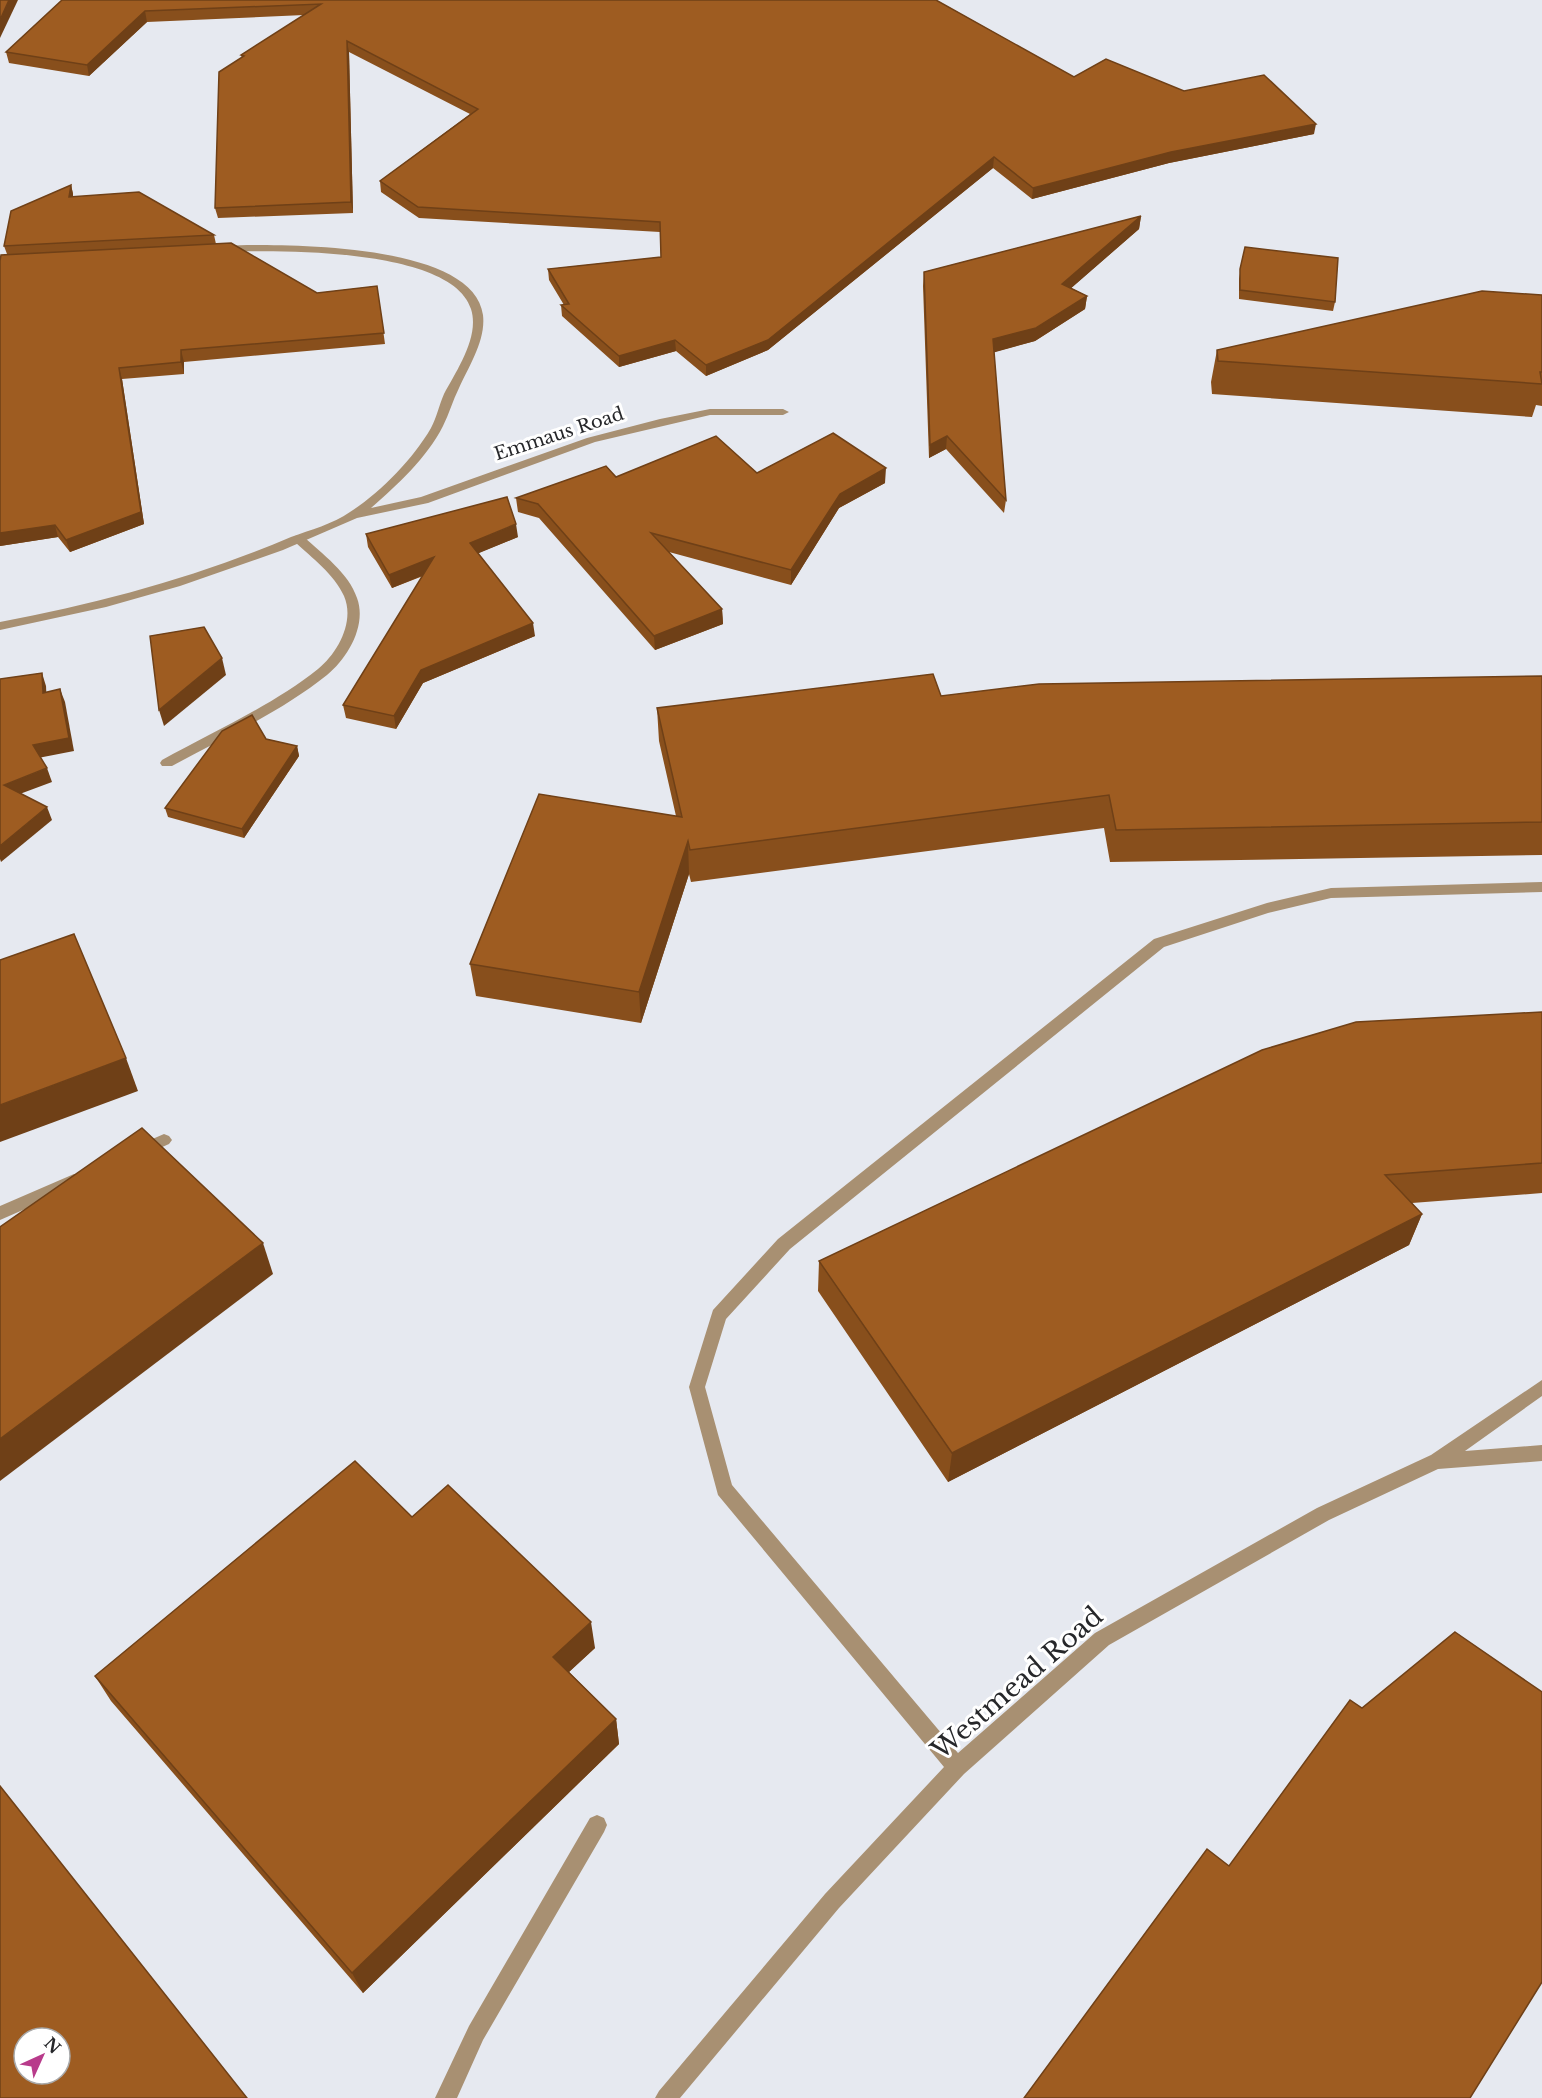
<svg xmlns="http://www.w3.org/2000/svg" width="1542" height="2098" viewBox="0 0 1542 2098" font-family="'Libre Baskerville',serif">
<rect width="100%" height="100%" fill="#e6e9f0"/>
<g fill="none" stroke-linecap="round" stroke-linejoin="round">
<g fill="#a89072" fill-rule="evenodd">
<path d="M299 535 303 536C322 554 349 573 357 598 367 625 348 658 327 675 281 712 223 738 172 766H162L160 763 162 760C213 732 273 705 318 669 338 653 355 621 344 596 334 574 312 558 295 542V536Z"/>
<polygon points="1542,882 1542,892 1331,898 1268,913 1164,947 790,1249 726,1319 705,1387 732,1485 958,1753 1095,1633 1317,1508 1431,1455 1542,1380 1542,1396 1465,1451 1542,1445 1542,1461 1438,1469 1329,1520 1109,1645 964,1774 839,1908 680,2098 655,2098 659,2091 825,1894 944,1767 718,1495 689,1387 713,1310 778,1239 1154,939 1267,903 1331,888"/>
<polygon points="164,1134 169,1136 172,1140 169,1144 140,1157 134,1155 132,1151 134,1147"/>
<polygon points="74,1174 80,1175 82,1180 80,1185 0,1220 0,1206"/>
<polygon points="597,1815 604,1818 607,1825 604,1832 483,2040 457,2098 435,2098 469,2026 590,1818"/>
</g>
<path fill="#a89072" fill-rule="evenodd" d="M247 245C299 245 474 245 483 315 486 340 469 366 459 388 453 400 449 414 443 426 427 458 397 485 371 508L421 497 587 438 660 419 710 409H783L789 412 783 415H710L595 442 428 503 357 518 283 550 180 586 106 607 0 630V622C100 603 198 577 291 537 310 530 333 524 350 512 380 493 413 459 431 428 437 417 439 405 444 394 456 371 480 337 471 309 452 247 274 250 221 252L216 249 221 246Z"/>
</g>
<g fill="#884f1c">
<polygon points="62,0 936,0 1074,77 1184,91 1314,134 1169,163 1032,199 993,168 768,350 706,376 676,351 619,367 562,316 561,305 564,305 549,280 548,269 661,257 660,232 419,218 381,192 380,181 470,114 349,52 353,213 218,218 215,208 242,58 241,55 304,15 147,22 89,76 9,63 6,52"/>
<polygon points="71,185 73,194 73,197 214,235 216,244 317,293 377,286 385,344 184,362 184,374 122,379 144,524 70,552 58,537 0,546 0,261 7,254 4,246"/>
<polygon points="1141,216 1139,229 1071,288 1087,296 1085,309 1035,341 994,352 1006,500 1004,513 946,449 929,458 923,286 924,272"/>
<polygon points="1245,247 1335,302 1333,311 1239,299 1239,279"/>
<polygon points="1542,295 1542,406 1536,405 1532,417 1212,394 1211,382 1217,350"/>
<polygon points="757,473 885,483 839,508 791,585 669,552 722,609 723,624 655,650 539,518 518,512 516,498 616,477"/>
<polygon points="366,534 518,537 478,553 535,636 423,683 396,729 346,718 343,705 423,576 392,588 368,547"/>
<polygon points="1542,676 1542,855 1110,862 1104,828 691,882 689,874 641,1023 476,996 470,964 676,816 659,741 657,708 941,696"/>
<polygon points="266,739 297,746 299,756 244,838 168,817 165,808"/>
<polygon points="1542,1012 1542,1193 1412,1203 1422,1214 1409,1245 948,1482 818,1291 819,1261"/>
<polygon points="412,1517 595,1648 569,1672 616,1719 619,1744 363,1993 111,1701 95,1676"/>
</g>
<g fill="#6f4017">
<polygon points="9,0 18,0 0,38 0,20"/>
<polygon points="145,11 147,22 89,76 87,65"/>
<polygon points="347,41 349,52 353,213 351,202"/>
<polygon points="1316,124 1314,134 1169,163 1032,199 1033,188 1171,152"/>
<polygon points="994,157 993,168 768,350 706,376 706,365"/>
<polygon points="71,185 73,194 71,207 69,197"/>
<polygon points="1141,216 1139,229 1061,297 1062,284"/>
<polygon points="1087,296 1085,309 1035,341 992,353 993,339"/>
<polygon points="675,340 676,351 619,367 619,356"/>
<polygon points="181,350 184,362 184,374 181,362"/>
<polygon points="119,368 122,379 144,524 70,552 66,540"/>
<polygon points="947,436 946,449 929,458 930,445"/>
<polygon points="886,468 885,483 839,508 791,585 791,570 840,494"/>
<polygon points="516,524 518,537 472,556 470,543"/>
<polygon points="55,525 58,537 0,546 0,533"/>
<polygon points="434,557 436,570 392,588 389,575"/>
<polygon points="722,609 723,624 655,650 654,636"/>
<polygon points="533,623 535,636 423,683 396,729 394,716 421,670"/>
<polygon points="222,658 226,675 164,726 159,710"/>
<polygon points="42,673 46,686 47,706 43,693"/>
<polygon points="60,689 65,702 74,751 38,758 33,745"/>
<polygon points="297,746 299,756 244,838 242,829"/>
<polygon points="47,768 52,782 9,798 4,785"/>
<polygon points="47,807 52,820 1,862 0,859 0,846"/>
<polygon points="688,841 689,874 641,1023 639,992"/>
<polygon points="126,1058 138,1091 0,1142 0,1105"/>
<polygon points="1422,1214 1409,1245 948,1482 952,1453"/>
<polygon points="263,1243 273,1274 0,1481 0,1439"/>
<polygon points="591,1622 595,1648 558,1682 553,1657"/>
<polygon points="616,1719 619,1744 363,1993 352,1973"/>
</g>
<g fill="#9e5c21" stroke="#6f4017" stroke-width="1.5" fill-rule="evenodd">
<polygon points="0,0 9,0 0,20"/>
<polygon points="62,0 936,0 1074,77 1106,59 1184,91 1264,75 1316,124 1171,152 1033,188 994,157 768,340 706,365 675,340 619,356 561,305 569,304 548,269 661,257 660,222 418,207 380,181 478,109 347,41 351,202 215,208 219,72 244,56 241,55 321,4 145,11 87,65 6,52"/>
<polygon points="71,185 69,197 139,192 214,235 4,246 11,211"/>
<polygon points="1141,216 1062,284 1087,296 1036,328 993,339 1006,500 947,436 930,445 924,272"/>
<polygon points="231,243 317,293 377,286 384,333 181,350 181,362 119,368 141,512 66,540 55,525 0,533 0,261 1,255"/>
<polygon points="1245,247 1338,258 1335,302 1240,290 1240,269"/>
<polygon points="1482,291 1542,295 1542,372 1540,372 1542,384 1218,361 1217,350"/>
<polygon points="833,433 886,468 840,494 791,570 651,533 722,609 654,636 538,504 516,498 606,466 616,477 716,436 757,473"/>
<polygon points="507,497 516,524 470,543 533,623 421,670 394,716 343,705 434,557 389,575 366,534"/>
<polygon points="204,627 222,658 159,710 150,636"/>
<polygon points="42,673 43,693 60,689 69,738 33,745 47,768 4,785 47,807 0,846 0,679"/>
<polygon points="933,674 941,696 1039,684 1542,676 1542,822 1116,830 1109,795 690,850 688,841 639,992 470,964 539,794 682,817 657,708"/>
<polygon points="252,715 266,739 297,746 242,829 165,808 222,731"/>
<polygon points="74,934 126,1058 0,1105 0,960"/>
<polygon points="1542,1012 1542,1163 1385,1175 1422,1214 952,1453 819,1261 1262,1050 1356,1022"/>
<polygon points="142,1128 263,1243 0,1439 0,1227"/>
<polygon points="355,1461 412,1517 448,1485 591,1622 553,1657 616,1719 352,1973 95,1676"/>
<polygon points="1455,1632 1542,1692 1542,1982 1470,2098 1024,2098 1207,1849 1229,1866 1350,1700 1362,1708"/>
<path d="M0 1786 247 2098H0ZM24 2038H60V2074H24Z"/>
</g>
<g text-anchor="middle" stroke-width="6" stroke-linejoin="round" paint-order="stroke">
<g font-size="18" fill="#26272a" stroke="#fff">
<text transform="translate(559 434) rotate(-18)" y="6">Emmaus Road</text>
</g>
<g font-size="26" fill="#26272a" stroke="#fff">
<text transform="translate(1017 1683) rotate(-41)" y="9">Westmead Road</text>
</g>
</g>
<g transform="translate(42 2056) rotate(45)"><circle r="28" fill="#ffffff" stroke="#a8a9aa" stroke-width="1.5"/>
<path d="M0-4.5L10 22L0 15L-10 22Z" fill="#b83b8b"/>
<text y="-9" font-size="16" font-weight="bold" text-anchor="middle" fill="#26272a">N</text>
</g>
</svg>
